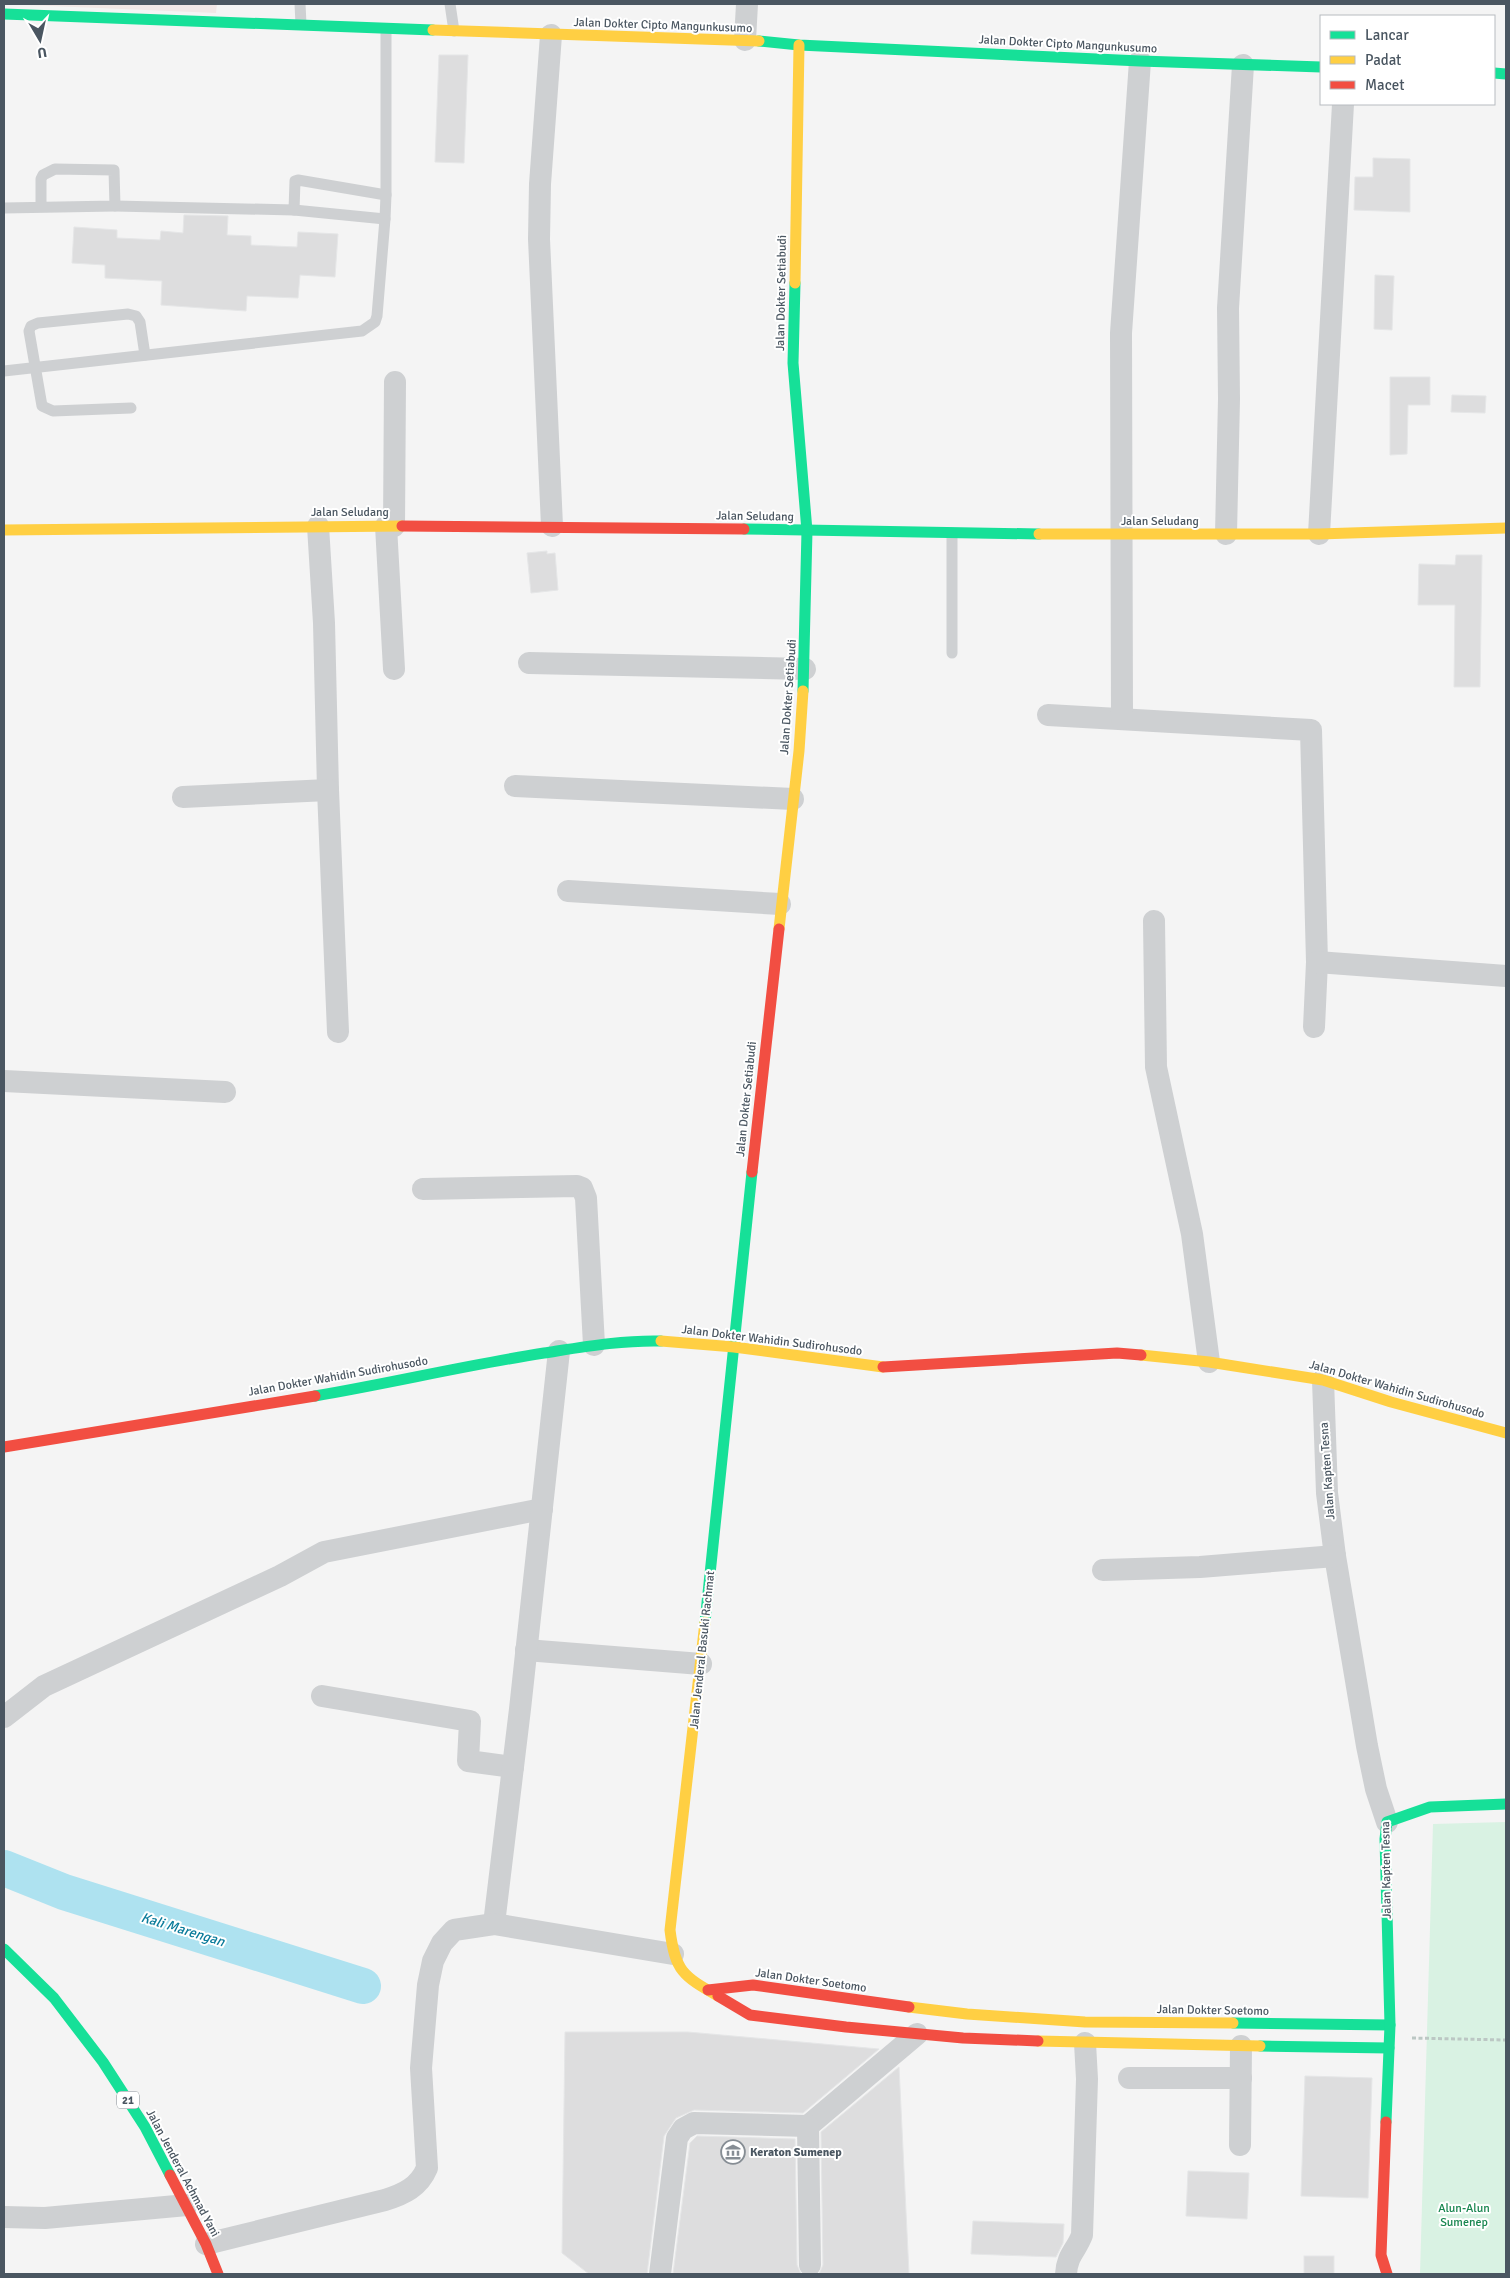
<svg xmlns="http://www.w3.org/2000/svg" width="1510" height="2278" viewBox="0 0 1510 2278" font-family="Signika,sans-serif">
<rect width="100%" height="100%" fill="#f4f4f4"/>
<polygon fill="#f1e7e6" points="4,4 217,4 216,13"/>
<polygon fill="#d9f2e3" points="1506,1822 1506,2274 1420,2274 1433,1824"/>
<g fill="none" stroke-linecap="round" stroke-linejoin="round">
<polyline stroke="#aee2f0" stroke-width="36" points="4,1868 64,1892 363,1986"/>
</g>
<g fill="#ddddde" stroke="#e5e6e7">
<polygon points="439,55 468,55 464,163 435,162"/>
<polygon points="1373,158 1410,159 1410,212 1354,210 1355,177 1373,177"/>
<polygon points="184,215 228,216 227,235 251,236 251,245 297,247 298,232 338,234 335,277 300,275 298,298 247,296 246,311 161,305 162,281 105,278 105,265 72,263 74,227 117,230 117,238 160,240 161,231 183,233"/>
<polygon points="1375,275 1394,276 1392,330 1374,329"/>
<polygon points="1390,377 1430,377 1430,405 1408,405 1407,454 1390,455"/>
<polygon points="1452,395 1486,396 1485,413 1451,412"/>
<polygon points="547,551 547,554 555,553 558,590 531,593 527,553"/>
<polygon points="1456,555 1482,555 1480,687 1454,687 1455,605 1418,605 1419,564 1455,565"/>
<polygon points="565,2032 688,2032 879,2049 803,2113 694,2110 676,2118 664,2136 647,2274 589,2274 562,2253"/>
<polygon points="899,2067 909,2274 819,2274 823,2265 821,2132"/>
<polygon points="1305,2076 1372,2078 1368,2198 1301,2196"/>
<polygon points="697,2136 795,2139 797,2265 801,2274 673,2274 690,2143"/>
<polygon points="1188,2171 1249,2173 1247,2219 1186,2216"/>
<polygon points="973,2221 1064,2224 1063,2243 1056,2257 971,2254"/>
<rect x="1304" y="2256" width="30" height="18"/>
</g>
<g fill="none" stroke-linecap="round" stroke-linejoin="round">
<polyline stroke="#bcc7c4" stroke-width="3" stroke-dasharray="4 2.5" stroke-linecap="butt" points="1412,2038 1506,2040"/>
<g stroke="#ced0d2" stroke-width="11">
<polyline points="300,4 301,24"/>
<polyline points="450,4 454,31"/>
<polyline points="386,29 386,195"/>
<polyline points="115,206 294,210 295,181 298,180 386,195 385,219"/>
<polyline points="4,208 115,206 114,170 55,169 43,175 41,179 41,207"/>
<polyline points="4,371 362,331 375,322 377,316 385,219 294,210"/>
<polyline points="131,408 53,411 42,406 29,331 31,326 38,323 128,314 136,316 140,322 145,355"/>
<polyline points="952,653 952,533"/>
</g>
<g stroke="#ced0d2" stroke-width="22">
<polyline points="551,35 540,184 539,239 552,526"/>
<polyline points="745,40 747,4"/>
<polyline points="318,526 324,623 328,790 338,1032"/>
<polyline points="386,526 394,669"/>
<polyline points="394,526 395,382"/>
<polyline points="1226,534 1229,399 1228,308 1243,65"/>
<polyline points="1319,534 1343,104"/>
<polyline points="529,663 805,669"/>
<polyline points="1048,715 1311,730 1317,962 1314,1027"/>
<polyline points="1122,719 1121,333 1140,61"/>
<polyline points="515,786 793,799"/>
<polyline points="183,797 328,790"/>
<polyline points="568,891 780,904"/>
<polyline points="1154,921 1156,1067 1192,1234 1209,1362"/>
<polyline points="1317,962 1506,976"/>
<polyline points="4,1081 225,1092"/>
<polyline points="423,1189 577,1186 582,1188 586,1198 594,1345"/>
<polyline points="1323,1380 1327,1493 1335,1556 1367,1746 1376,1789 1387,1822"/>
<polyline points="1103,1570 1200,1567 1335,1556"/>
<polyline points="526,1650 701,1664"/>
<polyline points="322,1696 470,1721 468,1761 513,1767"/>
<polyline points="4,1717 44,1686 280,1576 324,1552 542,1509"/>
<polyline points="494,1924 520,1709 559,1351"/>
<polyline points="1129,2078 1241,2078"/>
<polyline points="1240,2145 1241,2046"/>
<polyline points="4,2217 45,2218 187,2205"/>
<path d="M206 2244 385 2200C404 2194 419 2187 427 2168L421 2068 428 1985 433 1961 442 1943 454 1930 494 1924 673 1954"/>
<polyline points="810,2265 808,2126 917,2034"/>
<polyline points="660,2274 677,2138 683,2129 694,2123 808,2126"/>
<path d="M1066 2274C1067 2255 1076 2251 1082 2235L1087 2079 1085 2043"/>
</g>
<g stroke="#16e098" stroke-width="11">
<polyline points="4,14 433,30"/>
<polyline points="759,41 799,45 1140,61 1321,67"/>
<polyline points="1494,73 1506,74"/>
<polyline points="795,283 793,363 807,531 803,691"/>
<polyline points="744,529 1039,534"/>
<path d="M315 1396C391 1383 467 1365 544 1353 583 1347 622 1340 661 1341"/>
<polyline points="705,1622 752,1172"/>
<polyline points="4,1949 54,1998 103,2062 145,2127 170,2175"/>
<polyline points="1233,2023 1390,2025"/>
<polyline points="1260,2046 1389,2048"/>
<polyline points="1386,2122 1390,2025 1385,1839 1387,1822 1430,1807 1506,1804"/>
</g>
<g stroke="#ffcf43" stroke-width="11">
<polyline points="433,30 759,41"/>
<polyline points="795,283 799,45"/>
<polyline points="4,530 402,526"/>
<polyline points="1039,534 1319,534 1506,528"/>
<polyline points="779,929 799,751 803,691"/>
<polyline points="661,1341 734,1347 883,1367"/>
<polyline points="1141,1355 1209,1362 1323,1380 1391,1402 1506,1433"/>
<path d="M705 1622 670 1930C675 1971 683 1976 718 1996"/>
<polyline points="909,2007 967,2014 1085,2022 1233,2023"/>
<polyline points="1038,2041 1260,2046"/>
</g>
<g stroke="#f24e42" stroke-width="11">
<polyline points="402,526 744,529"/>
<polyline points="752,1172 779,929"/>
<polyline points="883,1367 1117,1353 1141,1355"/>
<polyline points="4,1447 315,1396"/>
<polyline points="708,1990 753,1985 909,2007"/>
<polyline points="718,1996 750,2015 846,2027 963,2038 1038,2041"/>
<polyline points="1386,2122 1381,2255 1387,2274"/>
<polyline points="170,2175 206,2244 218,2274"/>
</g>
</g>
<defs>
<g id="museum-ring" transform="scale(1.25)"><circle r="9.5" fill="#fff" stroke="#868d94" stroke-width="1.5"/><path d="M0-6L6-3V-2H-6V-3ZM-5-1h2V3h-2ZM-1-1h2V3h-2ZM3-1h2V3H3ZM-6 4H6V6H-6Z" fill="#868d94"/></g>
</defs>
<g fill-rule="evenodd">
<use href="#museum-ring" x="733" y="2152"/>
</g>
<g text-anchor="middle" stroke-width="4" stroke-linejoin="round" paint-order="stroke">
<rect fill="#fff" stroke="#808990" stroke-width="1" x="117" y="2091.5" width="22" height="17" rx="4"/>
<g font-size="11" font-weight="bold" fill="#4a5661">
<text x="128" y="2104">21</text>
</g>
<g font-size="12" fill="#4a5661" stroke="#fff">
<text transform="translate(663 25) rotate(2)" y="4">Jalan Dokter Cipto Mangunkusumo</text>
<text transform="translate(1068 44) rotate(3)" y="4">Jalan Dokter Cipto Mangunkusumo</text>
<text transform="translate(781 293) rotate(-89)" y="4">Jalan Dokter Setiabudi</text>
<text x="350" y="516">Jalan Seludang</text>
<text transform="translate(755 516) rotate(1)" y="4">Jalan Seludang</text>
<text x="1160" y="525">Jalan Seludang</text>
<text transform="translate(788 697) rotate(-86)" y="4">Jalan Dokter Setiabudi</text>
<text transform="translate(746 1099) rotate(-84)" y="4">Jalan Dokter Setiabudi</text>
<text transform="translate(772 1340) rotate(7)" y="4">Jalan Dokter Wahidin Sudirohusodo</text>
<text transform="translate(338 1376) rotate(-10)" y="4">Jalan Dokter Wahidin Sudirohusodo</text>
<text transform="translate(1397 1389) rotate(16)" y="4">Jalan Dokter Wahidin Sudirohusodo</text>
<text transform="translate(1327 1471) rotate(-94)" y="4">Jalan Kapten Tesna</text>
<text transform="translate(702 1650) rotate(-84)" y="4">Jalan Jenderal Basuki Rachmat</text>
<text transform="translate(1386 1870) rotate(-91)" y="4">Jalan Kapten Tesna</text>
<text transform="translate(811 1980) rotate(8)" y="4">Jalan Dokter Soetomo</text>
<text transform="translate(1213 2010) rotate(1)" y="4">Jalan Dokter Soetomo</text>
<text transform="translate(183 2173) rotate(62)" y="4">Jalan Jenderal Achmad Yani</text>
</g>
<g font-size="12" font-weight="bold" fill="#4a5661" stroke="#fff" text-anchor="start">
<text x="750" y="2156">Keraton Sumenep</text>
</g>
<g font-size="12" fill="#17864f" stroke="#fff">
<text x="1464" y="2212">Alun-Alun<tspan x="1464" dy="14">Sumenep</tspan></text>
</g>
<g font-size="14" font-style="italic" fill="#0c7c9b" stroke="#fff">
<text transform="translate(183 1929) rotate(17)" y="5">Kali Marengan</text>
</g>
</g>
<rect width="1510" height="2278" fill="none" stroke="#4a5661" stroke-width="10"/>
<rect x="1320" y="15" width="175" height="90" fill="#ffffff" stroke="#b7bbc0"/>
<rect x="1330" y="31" width="25" height="8" fill="#16e098" stroke="#b7bbc0"/>
<text x="1365" y="40" font-size="15" fill="#4a5661">Lancar</text>
<rect x="1330" y="56" width="25" height="8" fill="#ffcf43" stroke="#b7bbc0"/>
<text x="1365" y="65" font-size="15" fill="#4a5661">Padat</text>
<rect x="1330" y="81" width="25" height="8" fill="#f24e42" stroke="#b7bbc0"/>
<text x="1365" y="90" font-size="15" fill="#4a5661">Macet</text>
<g transform="translate(40 40) rotate(171)" stroke="#ffffff" stroke-width="4" paint-order="stroke">
<path d="M0-4L9 19L0 12L-9 19Z" fill="#4a5661"/>
<text y="-8" font-size="14" font-weight="bold" text-anchor="middle" fill="#4a5661">U</text>
</g>
</svg>
